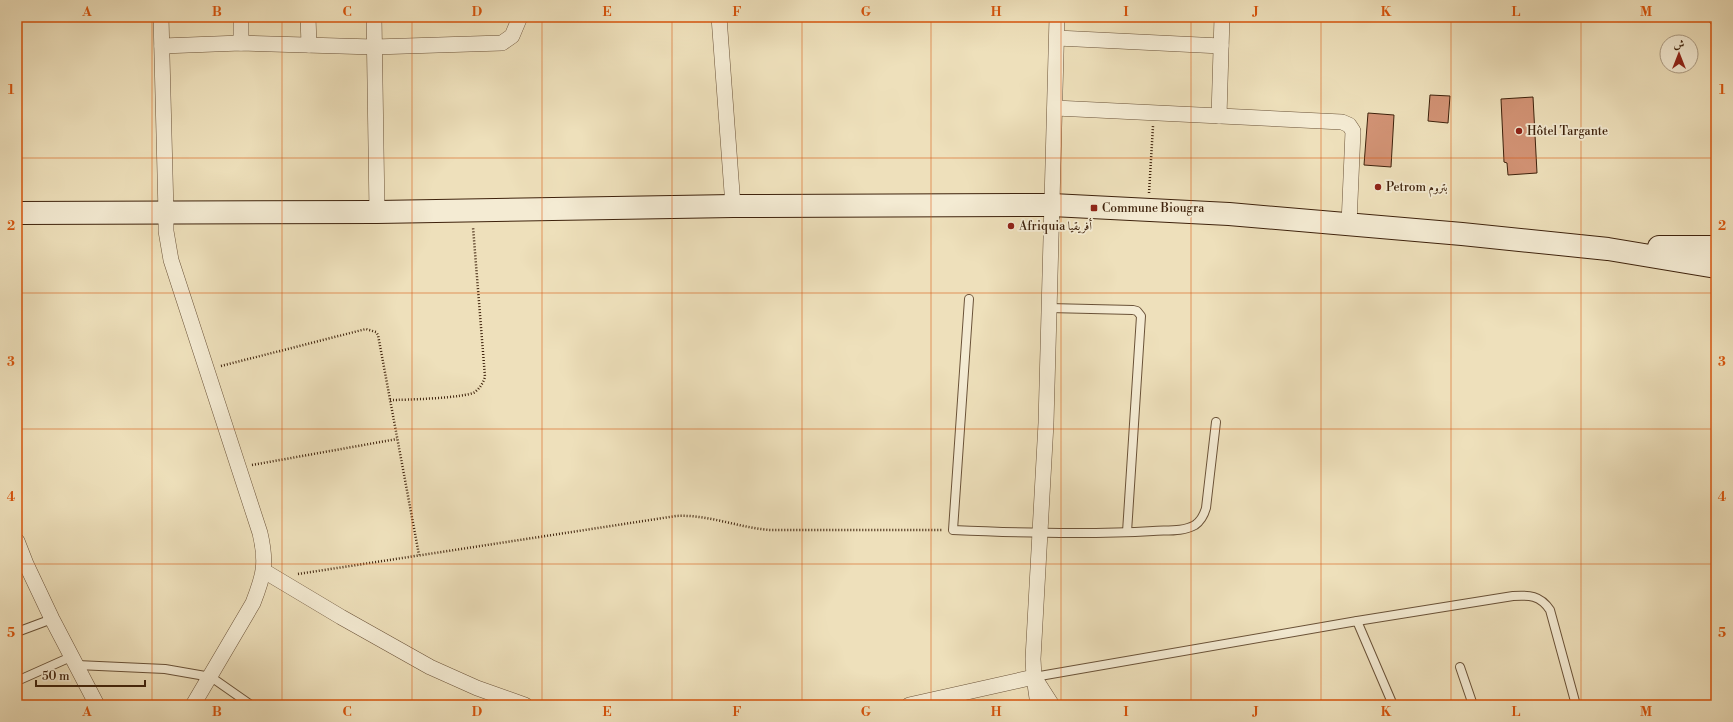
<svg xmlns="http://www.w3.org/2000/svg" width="1733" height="722" viewBox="0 0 1733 722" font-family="'Libre Bodoni',Amiri,serif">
<rect width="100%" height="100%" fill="#eee0bb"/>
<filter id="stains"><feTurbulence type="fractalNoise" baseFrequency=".005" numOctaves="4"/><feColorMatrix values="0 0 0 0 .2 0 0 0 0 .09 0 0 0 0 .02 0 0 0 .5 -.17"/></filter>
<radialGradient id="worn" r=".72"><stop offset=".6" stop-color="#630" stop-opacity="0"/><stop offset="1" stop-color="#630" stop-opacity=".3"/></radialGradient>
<g fill="#d29375" stroke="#3e220c">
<polygon points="1430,95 1450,96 1448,123 1428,121"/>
<polygon points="1533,97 1537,173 1508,175 1507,163 1504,162 1501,99"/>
<polygon points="1368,113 1394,115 1391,167 1364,165"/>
</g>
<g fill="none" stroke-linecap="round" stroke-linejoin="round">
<g stroke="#6a5238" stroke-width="10">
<g id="service">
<path d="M969 299 953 530C1019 533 1086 535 1153 531 1166 530 1183 532 1195 525 1201 521 1204 515 1206 508L1216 422"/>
<polyline points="1049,308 1133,310 1137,311 1141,316 1127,532"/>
<path d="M1357 621 1513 596C1529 595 1540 595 1550 610L1576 705"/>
<polyline points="17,632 52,619"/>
<polyline points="77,665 165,669 211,677 251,705"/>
<polyline points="1460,667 1473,705"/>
<polyline points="1034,677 1357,621 1393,705"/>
<polyline points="17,681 73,656"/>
</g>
</g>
<g stroke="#6a5238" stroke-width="16">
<g id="minor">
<path d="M161 17 166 213V231L171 260 260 533C267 563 264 575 253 603L193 705"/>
<polyline points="241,17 241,43"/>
<polyline points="308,17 309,45"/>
<polyline points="374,17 377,212"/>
<polyline points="719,17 733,206"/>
<polyline points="1716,17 1716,18"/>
<polyline points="1057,38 1221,46"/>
<polyline points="162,46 241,43 374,47 502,43 512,36 520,17"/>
<polyline points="1055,108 1342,122 1349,125 1353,131 1349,224"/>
<polyline points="1219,116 1222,17"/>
<polyline points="17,541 26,564 52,619 97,705"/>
<polyline points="264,571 341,617 430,667 477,688 525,705"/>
<polyline points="909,705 1034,677 1038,705"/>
<polyline points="1052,705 1034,677 1033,659 1046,423 1057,17"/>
</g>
</g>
<g stroke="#3e220c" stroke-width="24">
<g id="secondary">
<polyline points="17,213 377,212 733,206 1052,205 1229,214 1462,234 1608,249 1716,267"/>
<polyline points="1659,247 1716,247"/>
</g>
</g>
<g stroke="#3e220c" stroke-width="2.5" stroke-dasharray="1 2" stroke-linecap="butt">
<polyline points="1149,193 1153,126"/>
<polyline points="221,366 366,329 376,332 378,335 419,555"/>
<path d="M390 400C404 400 466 398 475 392 480 388 483 383 485 377L473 227"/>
<polyline points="252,465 397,439"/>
<path d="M298 574 676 516C708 514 739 528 771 530H943"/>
</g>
<use href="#service" stroke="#f4ebd3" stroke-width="8"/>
<use href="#minor" stroke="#f4ebd3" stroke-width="15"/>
<use href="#secondary" stroke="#f4ebd3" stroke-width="22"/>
</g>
<path fill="none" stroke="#d7540c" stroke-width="1" stroke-opacity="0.55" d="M152 17V705M282 17V705M412 17V705M542 17V705M672 17V705M802 17V705M931 17V705M1061 17V705M1191 17V705M1321 17V705M1451 17V705M1581 17V705M17 158H1716M17 293H1716M17 429H1716M17 564H1716"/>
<g fill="#8f2418" stroke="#f4ebd3" stroke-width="1.5">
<circle cx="1519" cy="131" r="4"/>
<circle cx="1378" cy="187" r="4"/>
<rect x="1090" y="204" width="8" height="8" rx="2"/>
<circle cx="1011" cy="226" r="4"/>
</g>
<g text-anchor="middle" stroke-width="3.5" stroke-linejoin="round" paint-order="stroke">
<g font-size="12" fill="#3e220c" stroke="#f4ebd3" text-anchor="start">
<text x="1527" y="135">Hôtel Targante</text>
<text x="1386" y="191">Petrom بتروم</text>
<text x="1102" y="212">Commune Biougra</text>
<text x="1019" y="230">Afriquia أفريقيا</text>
</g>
</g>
<rect width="1733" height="722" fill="none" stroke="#eee0bb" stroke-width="44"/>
<g transform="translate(1679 54)"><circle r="19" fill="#f4ebd3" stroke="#ab9b83"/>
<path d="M0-3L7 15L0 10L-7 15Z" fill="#8f2418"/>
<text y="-6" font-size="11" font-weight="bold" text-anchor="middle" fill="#3e220c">ش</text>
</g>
<path d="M36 680v6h109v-6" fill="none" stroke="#3e220c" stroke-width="2"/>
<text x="42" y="680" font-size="12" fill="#3e220c" stroke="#f4ebd3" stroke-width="3" paint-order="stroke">50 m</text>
<rect x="22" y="22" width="1689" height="678" fill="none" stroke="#d7540c" stroke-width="1.5"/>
<g font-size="13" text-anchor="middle" font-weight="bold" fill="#d7540c">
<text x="87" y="16">A</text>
<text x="217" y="16">B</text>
<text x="347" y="16">C</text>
<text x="477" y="16">D</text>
<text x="607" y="16">E</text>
<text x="737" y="16">F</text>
<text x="866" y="16">G</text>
<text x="996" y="16">H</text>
<text x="1126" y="16">I</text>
<text x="1256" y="16">J</text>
<text x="1386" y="16">K</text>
<text x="1516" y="16">L</text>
<text x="1646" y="16">M</text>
<text x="11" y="94">1</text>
<text x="1722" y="94">1</text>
<text x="11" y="230">2</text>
<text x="1722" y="230">2</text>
<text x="11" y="366">3</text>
<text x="1722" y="366">3</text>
<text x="11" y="501">4</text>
<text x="1722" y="501">4</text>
<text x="11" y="637">5</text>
<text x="1722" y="637">5</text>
<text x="87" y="716">A</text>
<text x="217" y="716">B</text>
<text x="347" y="716">C</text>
<text x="477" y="716">D</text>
<text x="607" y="716">E</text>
<text x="737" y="716">F</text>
<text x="866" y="716">G</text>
<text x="996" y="716">H</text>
<text x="1126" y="716">I</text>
<text x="1256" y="716">J</text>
<text x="1386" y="716">K</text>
<text x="1516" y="716">L</text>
<text x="1646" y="716">M</text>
</g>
<rect width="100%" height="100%" filter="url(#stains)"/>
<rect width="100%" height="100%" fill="url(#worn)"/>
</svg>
